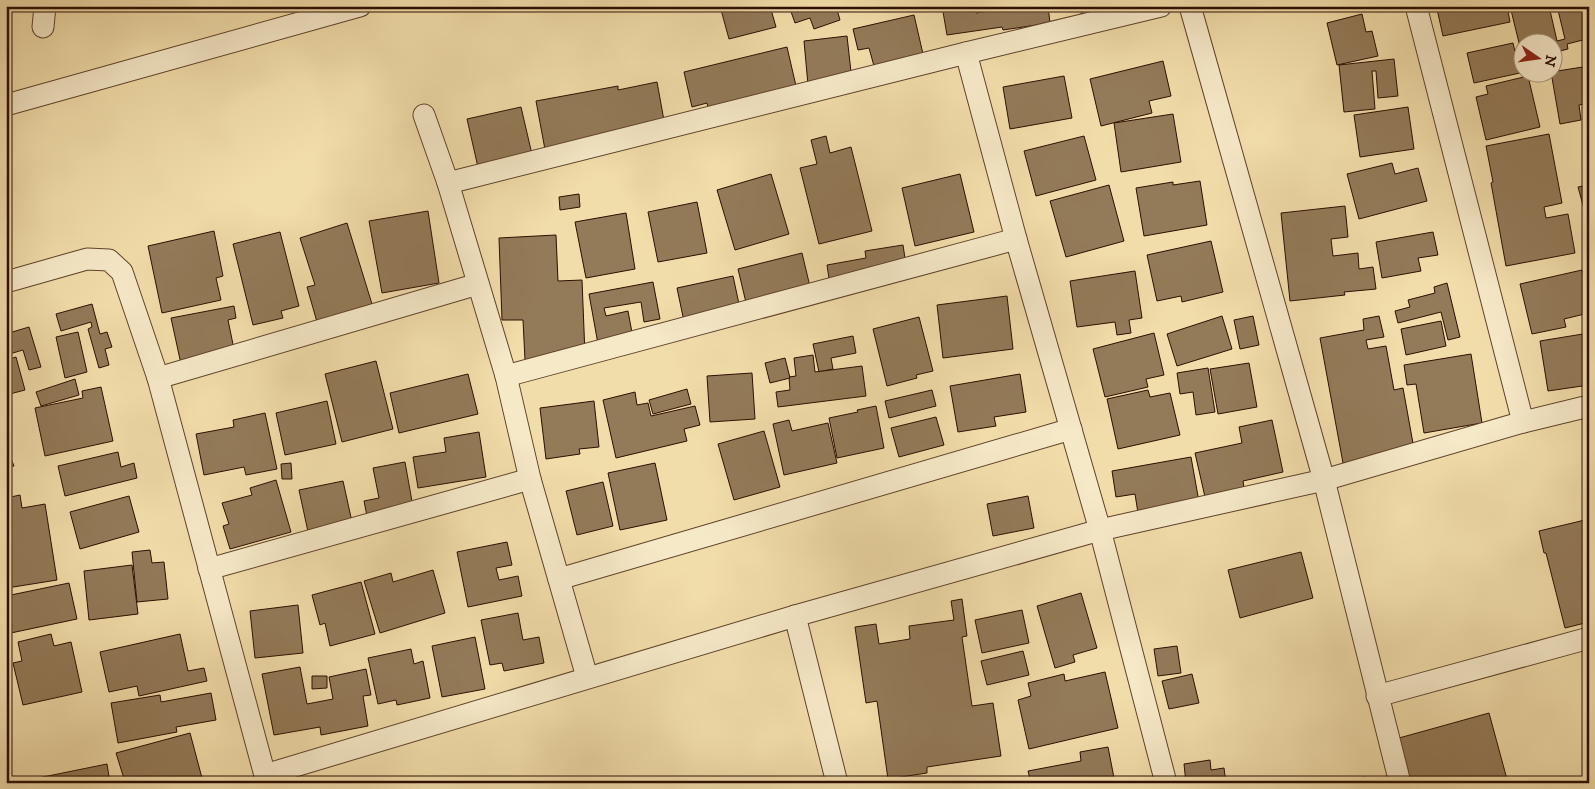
<svg xmlns="http://www.w3.org/2000/svg" width="1595" height="789" viewBox="0 0 1595 789" font-family="'IM FELL DW Pica',serif">
<rect width="100%" height="100%" fill="#f1ddaa"/>
<filter id="stains"><feTurbulence type="fractalNoise" baseFrequency=".004" numOctaves="4"/><feColorMatrix values="0 0 0 0 .2 0 0 0 0 .09 0 0 0 0 .02 0 0 0 .5 -.17"/></filter>
<radialGradient id="worn" r=".72"><stop offset=".6" stop-color="#630" stop-opacity="0"/><stop offset="1" stop-color="#630" stop-opacity=".3"/></radialGradient>
<g fill="#937a58" stroke="#2d0e00">
<polygon points="720,6 770,6 776,27 729,39"/>
<polygon points="789,6 836,6 840,20 814,29 810,18 795,23"/>
<polygon points="942,6 975,6 976,13 988,11 987,6 1048,6 1050,23 1003,30 1002,27 947,35"/>
<polygon points="1080,6 1128,6 1082,18"/>
<polygon points="1449,6 1507,6 1510,22 1443,36 1437,9"/>
<polygon points="1510,6 1549,6 1557,41 1565,39 1557,6 1587,6 1589,13 1589,42 1584,43 1583,40 1567,44 1568,49 1552,53 1552,42 1522,42 1522,55"/>
<polygon points="1362,14 1366,32 1372,31 1378,56 1337,65 1327,23"/>
<polygon points="914,15 923,54 874,66 869,48 858,50 853,29"/>
<polygon points="847,36 852,81 808,85 804,41"/>
<polygon points="1513,43 1520,73 1474,83 1467,53"/>
<polygon points="787,47 799,99 711,120 707,103 692,107 684,72"/>
<polygon points="1394,59 1398,96 1378,98 1376,71 1372,71 1375,109 1344,112 1339,65"/>
<polygon points="1163,61 1171,96 1149,101 1152,113 1101,126 1090,79"/>
<polygon points="1589,66 1589,103 1579,105 1581,120 1560,124 1551,72"/>
<polygon points="1064,76 1072,118 1010,129 1003,87"/>
<polygon points="1528,76 1540,127 1486,140 1476,97 1488,94 1486,86"/>
<polygon points="657,82 665,126 546,155 536,101 618,86 618,90"/>
<polygon points="521,107 534,163 480,176 467,119"/>
<polygon points="1408,107 1414,149 1360,157 1354,115"/>
<polygon points="1173,114 1181,162 1121,172 1114,123"/>
<polygon points="1549,134 1562,203 1544,207 1546,218 1568,214 1575,253 1506,266 1491,183 1493,182 1486,146"/>
<polygon points="826,136 830,153 851,147 872,231 819,244 800,168 817,164 811,140"/>
<polygon points="1084,136 1096,180 1036,196 1024,151"/>
<polygon points="1392,163 1395,174 1418,168 1427,201 1359,219 1347,174"/>
<polygon points="771,174 789,234 735,250 717,190"/>
<polygon points="960,174 974,232 915,246 902,188"/>
<polygon points="1200,181 1207,225 1144,236 1136,188 1173,182 1173,185"/>
<polygon points="1109,185 1124,241 1066,257 1050,201"/>
<polygon points="1589,185 1589,216 1586,216 1578,187"/>
<polygon points="579,194 580,207 560,210 559,197"/>
<polygon points="697,202 707,253 658,262 648,212"/>
<polygon points="1345,206 1348,237 1331,239 1333,256 1358,253 1359,269 1373,267 1376,289 1344,292 1345,295 1290,301 1281,213"/>
<polygon points="428,211 439,283 382,293 369,221"/>
<polygon points="626,213 635,269 586,278 575,222"/>
<polygon points="347,223 372,304 317,322 307,287 315,285 300,238"/>
<polygon points="214,231 223,276 216,278 221,300 162,313 148,246"/>
<polygon points="280,232 299,306 281,311 283,318 253,325 233,244"/>
<polygon points="1433,232 1438,255 1418,258 1421,271 1382,278 1376,242"/>
<polygon points="556,235 558,281 582,280 585,355 525,360 523,320 502,320 499,238"/>
<polygon points="1211,241 1223,292 1182,302 1181,296 1157,301 1147,255"/>
<polygon points="903,245 908,278 831,292 827,265 866,258 865,251"/>
<polygon points="802,253 812,295 748,311 738,269"/>
<polygon points="1582,270 1589,298 1589,313 1564,319 1566,327 1532,334 1520,284"/>
<polygon points="1135,271 1142,318 1129,320 1131,333 1117,335 1115,322 1077,327 1070,281"/>
<polygon points="733,276 742,318 686,331 677,288"/>
<polygon points="653,282 660,319 644,322 641,302 604,308 606,316 628,311 633,338 598,344 589,294"/>
<polygon points="1447,283 1460,337 1448,340 1441,312 1398,323 1395,311 1410,307 1408,300 1435,293 1434,287"/>
<polygon points="1007,296 1013,349 943,358 937,305"/>
<polygon points="92,304 100,334 107,332 112,347 105,349 109,365 99,368 88,329 92,327 91,322 61,331 56,314"/>
<polygon points="234,306 236,318 228,320 235,354 181,364 171,318"/>
<polygon points="1222,316 1232,349 1177,366 1167,334"/>
<polygon points="1253,316 1259,345 1240,349 1234,320"/>
<polygon points="1379,316 1384,337 1366,340 1368,349 1386,346 1394,390 1403,388 1414,449 1343,463 1320,338 1364,330 1363,319"/>
<polygon points="919,317 933,371 916,375 917,378 887,386 873,329"/>
<polygon points="1441,321 1446,346 1406,355 1401,329"/>
<polygon points="7,327 9,333 29,327 41,367 29,370 23,350 6,355"/>
<polygon points="78,332 87,372 65,378 56,337"/>
<polygon points="1154,333 1164,375 1146,379 1148,387 1105,397 1093,349"/>
<polygon points="1589,333 1589,385 1548,391 1540,341"/>
<polygon points="853,336 856,353 831,358 833,369 819,372 813,344"/>
<polygon points="1471,354 1482,423 1424,433 1416,384 1407,385 1404,365"/>
<polygon points="813,355 815,372 862,366 866,396 778,407 776,392 790,390 789,377 796,376 794,358"/>
<polygon points="16,357 25,390 6,395 6,360"/>
<polygon points="785,358 790,378 770,383 765,363"/>
<polygon points="376,361 393,429 342,442 325,374"/>
<polygon points="1249,363 1257,407 1218,414 1210,369"/>
<polygon points="1208,368 1215,412 1196,415 1193,392 1180,394 1177,373"/>
<polygon points="752,373 755,419 710,422 707,376"/>
<polygon points="468,374 478,414 399,433 390,393"/>
<polygon points="1020,374 1026,412 994,417 996,426 958,432 950,386"/>
<polygon points="75,379 79,395 41,406 36,392"/>
<polygon points="101,387 113,441 45,456 35,408 83,398 82,391"/>
<polygon points="687,389 691,404 653,414 649,400"/>
<polygon points="932,390 936,406 889,418 885,401"/>
<polygon points="1148,390 1150,397 1170,393 1180,435 1118,449 1107,399"/>
<polygon points="635,392 637,405 648,403 651,416 695,406 700,425 684,429 687,441 616,458 603,400"/>
<polygon points="327,401 336,444 285,455 276,413"/>
<polygon points="594,401 599,447 579,449 580,454 546,459 540,408"/>
<polygon points="876,406 884,448 837,458 829,418 858,412 857,410"/>
<polygon points="265,413 277,469 246,475 244,467 204,475 196,434 234,427 233,420"/>
<polygon points="936,417 944,445 899,457 891,428"/>
<polygon points="789,420 792,431 828,423 837,463 784,475 773,424"/>
<polygon points="1272,420 1283,472 1243,481 1244,488 1205,497 1195,453 1242,443 1239,427"/>
<polygon points="764,431 780,487 734,500 718,444"/>
<polygon points="479,432 486,477 418,488 413,457 446,452 444,438"/>
<polygon points="6,446 14,466 6,468"/>
<polygon points="118,452 121,467 134,463 137,478 65,496 58,466"/>
<polygon points="1191,457 1199,502 1138,513 1135,494 1116,497 1112,471"/>
<polygon points="405,462 413,507 367,516 364,501 379,498 373,468"/>
<polygon points="291,463 292,479 282,479 281,464"/>
<polygon points="655,463 667,520 620,530 608,473"/>
<polygon points="276,480 291,532 230,549 223,526 229,524 222,503 252,495 250,488"/>
<polygon points="343,481 354,531 310,541 299,490"/>
<polygon points="603,482 613,526 577,535 566,491"/>
<polygon points="20,495 22,508 45,504 57,580 7,588 6,498"/>
<polygon points="129,496 139,532 80,549 70,512"/>
<polygon points="1028,496 1034,528 993,536 987,504"/>
<polygon points="1589,519 1589,622 1565,628 1546,553 1544,553 1539,531"/>
<polygon points="507,542 512,565 496,568 499,580 518,576 522,596 468,607 457,552"/>
<polygon points="150,550 152,563 164,562 168,599 137,602 132,552"/>
<polygon points="1301,552 1313,598 1240,618 1228,570"/>
<polygon points="132,565 138,614 89,620 84,571"/>
<polygon points="433,570 445,613 380,633 364,581 391,573 393,582"/>
<polygon points="361,582 375,634 330,646 325,623 320,625 312,595"/>
<polygon points="69,583 77,619 6,634 6,596"/>
<polygon points="1081,593 1097,648 1073,655 1075,662 1055,668 1037,606"/>
<polygon points="962,599 967,636 962,637 972,706 993,703 1001,756 927,767 927,773 888,779 877,701 866,703 855,627 876,624 879,644 910,639 909,626 954,620 951,601"/>
<polygon points="298,605 303,653 255,658 250,611"/>
<polygon points="1022,610 1029,643 982,653 975,620"/>
<polygon points="518,613 523,640 539,637 544,663 504,671 502,663 490,665 481,620"/>
<polygon points="51,634 54,646 71,642 82,692 23,705 13,663 22,661 18,642"/>
<polygon points="180,634 188,671 204,668 207,681 139,696 137,686 109,692 100,652"/>
<polygon points="475,637 485,689 442,697 432,646"/>
<polygon points="1177,646 1181,673 1158,676 1154,649"/>
<polygon points="411,649 414,664 423,661 430,698 397,705 396,700 378,704 368,658"/>
<polygon points="1023,651 1029,675 987,685 981,661"/>
<polygon points="300,667 307,704 333,699 329,677 366,669 371,695 363,696 368,726 321,735 320,727 274,735 262,674"/>
<polygon points="1105,672 1118,728 1029,749 1018,700 1031,696 1028,683 1064,674 1065,681"/>
<polygon points="1192,674 1199,703 1169,709 1162,681"/>
<polygon points="312,676 327,676 327,688 312,689"/>
<polygon points="211,693 216,720 176,727 177,732 118,743 111,703 160,695 161,702"/>
<polygon points="1489,713 1508,783 1411,783 1399,738"/>
<polygon points="190,733 202,778 186,783 136,783 135,780 125,782 116,753"/>
<polygon points="1108,747 1115,783 1031,783 1028,771 1081,761 1080,752"/>
<polygon points="1210,760 1211,770 1224,768 1226,783 1186,783 1184,764"/>
<polygon points="107,764 110,783 39,783 38,778"/>
<polygon points="1365,777 1366,783 1311,783"/>
</g>
<g fill="none" stroke-linecap="round" stroke-linejoin="round">
<g stroke="#5e422a" stroke-width="23">
<g id="minor">
<polyline points="1190,6 1324,480 1400,783"/>
<polyline points="1416,6 1523,422"/>
<polyline points="43,27 45,6"/>
<polyline points="966,53 1016,239 1100,530 1166,783"/>
<polyline points="6,105 360,6"/>
<polyline points="424,115 448,183 506,376 530,479 587,677"/>
<polyline points="448,183 966,53 1161,6"/>
<polyline points="6,282 87,259 109,260 122,272 158,378 267,783"/>
<polyline points="506,376 1016,239"/>
<polyline points="158,378 478,284"/>
<polyline points="209,569 530,479"/>
<polyline points="559,579 1071,429"/>
<polyline points="795,616 837,783"/>
<polyline points="1377,696 1589,638"/>
<polyline points="265,775 795,616 1100,530 1324,480 1523,422 1589,406"/>
</g>
</g>
<use href="#minor" stroke="#f6e9c8" stroke-width="21"/>
</g>
<rect width="1595" height="789" fill="none" stroke="#f1ddaa" stroke-width="25"/>
<rect x="8" y="8" width="1580" height="774" fill="none" stroke="#2d0e00" stroke-width="2.5"/>
<rect x="12" y="12" width="1570" height="764" fill="none" stroke="#2d0e00"/>
<g transform="translate(1538 58) rotate(103)"><circle r="24" fill="#f6e9c8" stroke="#a69178"/>
<path d="M0-4L9 19L0 12L-9 19Z" fill="#8f2418"/>
<text y="-8" font-size="14" font-weight="bold" text-anchor="middle" fill="#2d0e00">N</text>
</g>
<rect width="100%" height="100%" filter="url(#stains)"/>
<rect width="100%" height="100%" fill="url(#worn)"/>
</svg>
